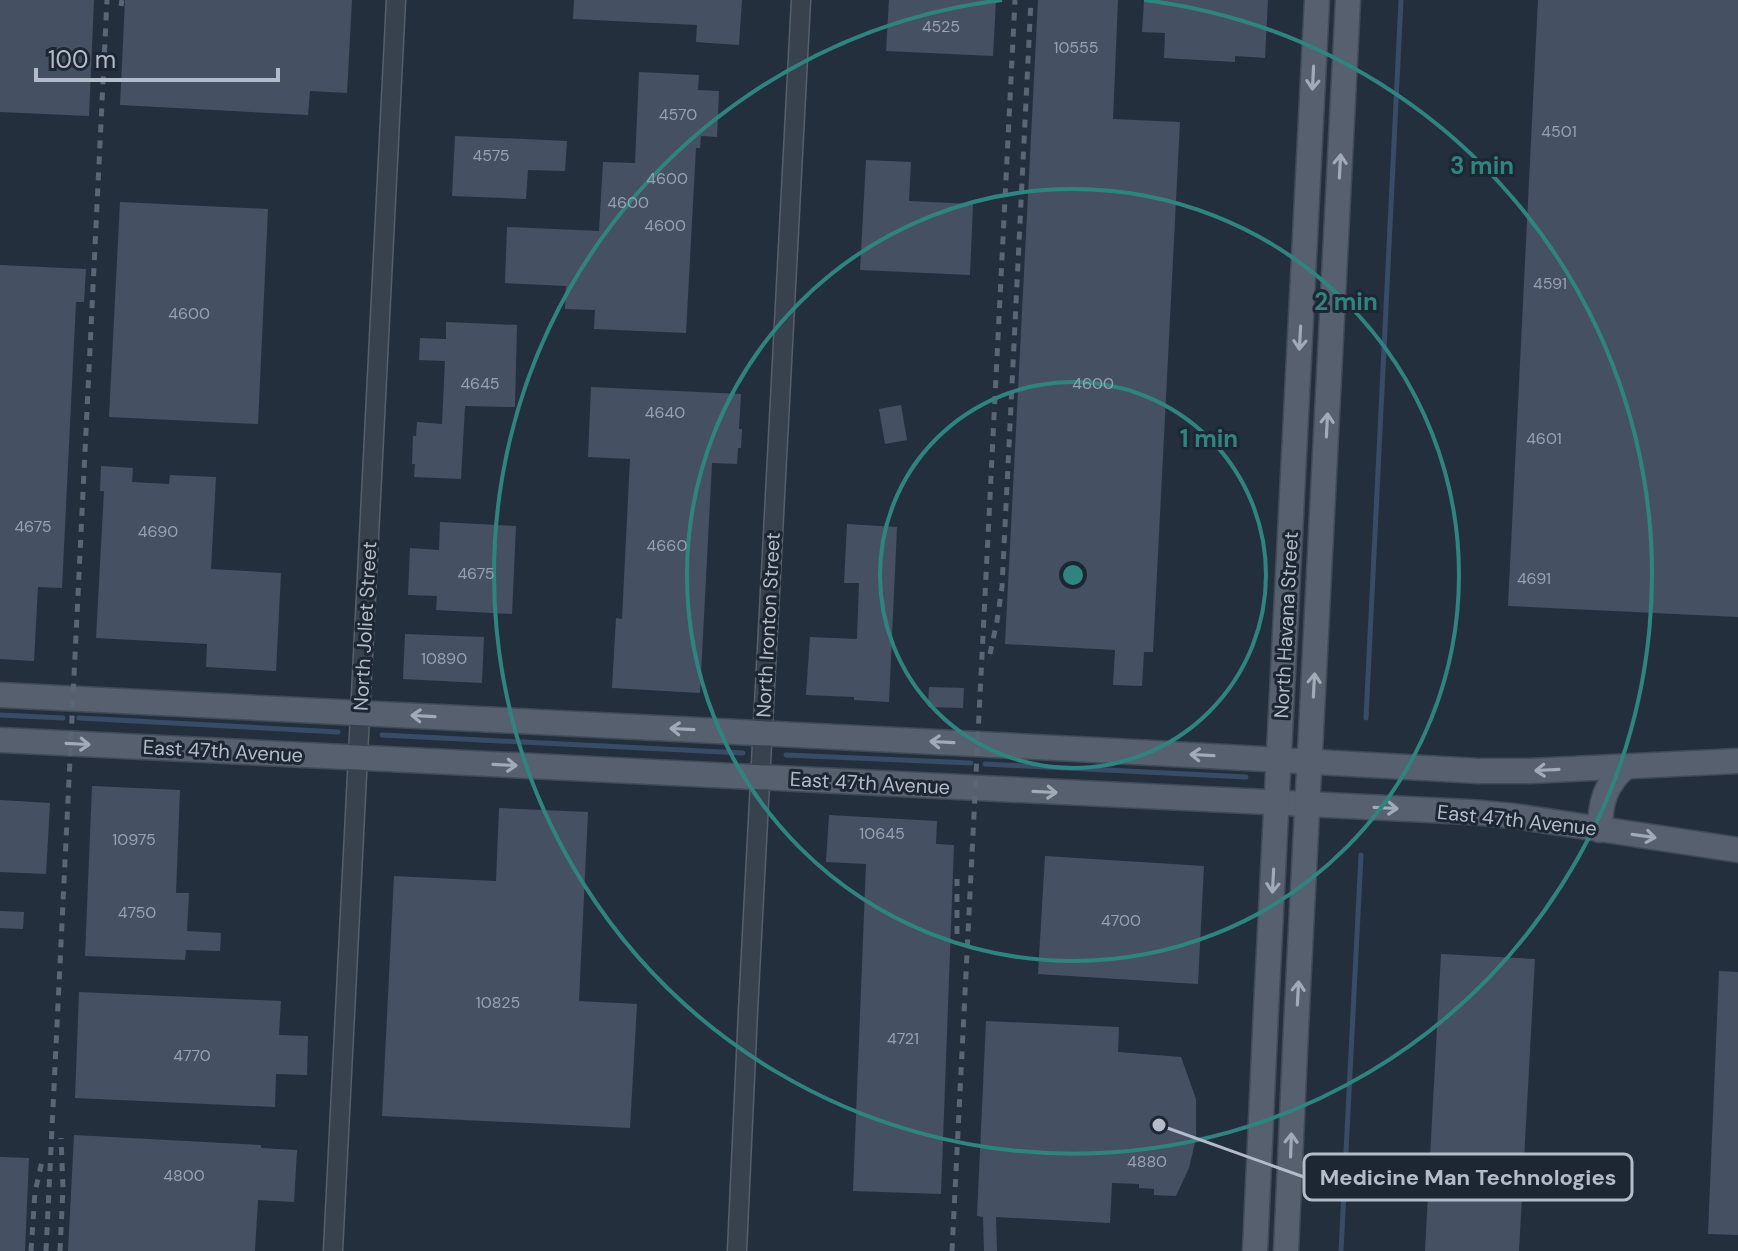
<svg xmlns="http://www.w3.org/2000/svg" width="1738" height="1251" viewBox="0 0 1738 1251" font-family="'DM Sans',sans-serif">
<rect width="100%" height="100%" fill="#242f3e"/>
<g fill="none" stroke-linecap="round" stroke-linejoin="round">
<g stroke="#394c67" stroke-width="5">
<polyline points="0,715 63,718"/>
<polyline points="79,718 338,732"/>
<polyline points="1366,718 1401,0"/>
<polyline points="382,735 743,753"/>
<polyline points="786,755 971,763"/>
<polyline points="985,764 1246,777"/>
<polyline points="1341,1251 1361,855"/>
</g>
</g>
<g fill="#455162">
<polygon points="0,0 94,0 89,116 0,112"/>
<polygon points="125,0 352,0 347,93 310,91 308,115 120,105"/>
<polygon points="574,0 742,0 739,45 696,42 697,25 573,19"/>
<polygon points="889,0 996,0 993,56 886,51"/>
<polygon points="1038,0 1118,0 1113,119 1180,122 1153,652 1144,652 1142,686 1113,685 1115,650 1005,644"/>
<polygon points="1144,0 1268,0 1265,58 1235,56 1235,62 1164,58 1165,33 1142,32"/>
<polygon points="1538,0 1738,0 1738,617 1508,606"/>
<polygon points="639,72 699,75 698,90 719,91 717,137 701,136 700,148 696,148 686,333 594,329 595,310 565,309 566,286 505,283 507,227 599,231 603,162 635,163"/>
<polygon points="455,136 567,141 565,171 528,170 526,199 452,196"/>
<polygon points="866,160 911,162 909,201 973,204 970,275 860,270"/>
<polygon points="120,202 268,209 258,424 109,417"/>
<polygon points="0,265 86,269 84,302 76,302 62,588 38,587 34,661 0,659"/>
<polygon points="446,322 517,325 515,407 465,406 461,479 414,477 415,464 412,464 413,436 416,436 417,422 442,424 445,361 419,360 420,338 446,339"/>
<polygon points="591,387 741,394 739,429 742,429 741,448 738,448 737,464 712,463 700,693 612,688 616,618 622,619 630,459 588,457"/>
<polygon points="901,405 907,440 885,444 879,409"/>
<polygon points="101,466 133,468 132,482 169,484 170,475 216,477 211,569 281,573 276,671 206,667 207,644 96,638 104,491 100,491"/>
<polygon points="440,522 516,526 512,614 436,610 437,596 408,595 410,548 439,550"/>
<polygon points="847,524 897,527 889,702 854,700 854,697 806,695 810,637 857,639 859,583 844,583"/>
<polygon points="405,634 484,637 482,683 403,679"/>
<polygon points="929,687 964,688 963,708 928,707"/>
<polygon points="92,786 180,790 176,893 189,893 187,931 221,933 220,951 186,950 185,960 85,956"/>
<polygon points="0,800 50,803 46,874 0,872"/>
<polygon points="499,808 588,812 579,1001 637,1004 630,1128 382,1116 394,876 496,881"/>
<polygon points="829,815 937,821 936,844 954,845 941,1194 853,1191 866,864 826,862"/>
<polygon points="1045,856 1204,866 1198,984 1038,974"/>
<polygon points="0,911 24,912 23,929 0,928"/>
<polygon points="1441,954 1535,959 1519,1251 1425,1251"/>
<polygon points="1719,971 1738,972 1738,1235 1708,1234"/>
<polygon points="79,992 281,1001 279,1035 308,1036 307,1075 276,1074 275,1107 75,1098"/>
<polygon points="986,1021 1119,1027 1118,1052 1181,1057 1196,1099 1196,1138 1189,1168 1176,1196 1154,1195 1154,1189 1139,1188 1139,1184 1112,1183 1110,1223 996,1217 997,1251 984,1251 983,1217 977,1216"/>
<polygon points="74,1135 261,1145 261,1148 297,1150 294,1202 258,1200 255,1251 68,1251"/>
<polygon points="0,1157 29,1158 25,1251 0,1251"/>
</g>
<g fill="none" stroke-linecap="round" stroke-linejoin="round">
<g stroke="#565f6c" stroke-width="21">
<g id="minor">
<polyline points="333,1251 396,0"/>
<polyline points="737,1251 748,1011 801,0"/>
</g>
</g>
<g stroke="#414a57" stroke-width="27">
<g id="major">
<polyline points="0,695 1135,752 1479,771 1530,771 1738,761"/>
<polyline points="0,740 1470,812 1514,816 1738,850"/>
<path d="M1600 830C1600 803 1605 785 1625 767"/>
<polyline points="1255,1251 1266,1010 1317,0"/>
<polyline points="1286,1251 1296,1028 1348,0"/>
</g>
</g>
<use href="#minor" stroke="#38414e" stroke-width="18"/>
<use href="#major" stroke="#56606e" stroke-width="24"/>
<g stroke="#5a6575" stroke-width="5" stroke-dasharray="8 8" stroke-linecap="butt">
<polyline points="121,6 122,0"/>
<polyline points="990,654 997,621 1002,587 1031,0"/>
<polyline points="957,934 957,879"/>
<polyline points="31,1251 35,1192 43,1157"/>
<polyline points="46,1251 107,0"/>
<polyline points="60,1251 63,1188 61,1138"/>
<polyline points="952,1251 1015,0"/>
</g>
</g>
<defs><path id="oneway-shaft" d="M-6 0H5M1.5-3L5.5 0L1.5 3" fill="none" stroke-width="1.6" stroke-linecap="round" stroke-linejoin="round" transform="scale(2)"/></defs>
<g stroke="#a1aab7">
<use href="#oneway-shaft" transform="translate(1313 78) rotate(93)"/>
<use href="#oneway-shaft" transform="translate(1340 166) rotate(-87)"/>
<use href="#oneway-shaft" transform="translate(1300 338) rotate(93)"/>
<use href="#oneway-shaft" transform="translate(1327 425) rotate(-87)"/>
<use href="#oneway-shaft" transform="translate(1314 685) rotate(-87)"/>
<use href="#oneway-shaft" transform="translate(423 716) rotate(-177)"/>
<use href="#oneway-shaft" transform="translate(682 729) rotate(-177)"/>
<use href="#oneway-shaft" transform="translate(942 742) rotate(-177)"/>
<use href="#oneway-shaft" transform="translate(78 744) rotate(3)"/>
<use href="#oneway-shaft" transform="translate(1202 755) rotate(-177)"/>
<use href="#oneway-shaft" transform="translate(505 765) rotate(3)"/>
<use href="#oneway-shaft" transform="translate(1547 770) rotate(177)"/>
<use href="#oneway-shaft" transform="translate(1045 792) rotate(3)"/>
<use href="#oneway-shaft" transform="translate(1386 808) rotate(3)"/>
<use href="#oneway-shaft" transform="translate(1644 836) rotate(8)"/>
<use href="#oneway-shaft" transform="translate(1273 881) rotate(93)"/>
<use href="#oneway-shaft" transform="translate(1298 993) rotate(-87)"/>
<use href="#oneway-shaft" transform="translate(1291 1145) rotate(-88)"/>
</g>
<g fill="none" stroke="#308480" stroke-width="4">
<circle cx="1073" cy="575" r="193"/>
<circle cx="1073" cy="575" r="386"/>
<path d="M1144 0A579 579 0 1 1 1002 0"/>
</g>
<g text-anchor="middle" stroke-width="6" stroke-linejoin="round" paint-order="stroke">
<g font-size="16" fill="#98a1af">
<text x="941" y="32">4525</text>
<text x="1076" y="53">10555</text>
<text x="678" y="120">4570</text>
<text x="1559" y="137">4501</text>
<text x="491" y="161">4575</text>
<text x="667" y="184">4600</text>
<text x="628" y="208">4600</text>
<text x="665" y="231">4600</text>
<text x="1550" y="289">4591</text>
<text x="189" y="319">4600</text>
<text x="480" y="389">4645</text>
<text x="1093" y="389">4600</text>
<text x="665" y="418">4640</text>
<text x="1544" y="444">4601</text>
<text x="33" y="532">4675</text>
<text x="158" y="537">4690</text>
<text x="667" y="551">4660</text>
<text x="476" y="579">4675</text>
<text x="1534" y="584">4691</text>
<text x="444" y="664">10890</text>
<text x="882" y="839">10645</text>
<text x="134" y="845">10975</text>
<text x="137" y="918">4750</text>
<text x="1121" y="926">4700</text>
<text x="498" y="1008">10825</text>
<text x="903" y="1044">4721</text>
<text x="192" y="1061">4770</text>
<text x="1147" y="1167">4880</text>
<text x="184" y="1181">4800</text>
</g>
<g font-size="20" fill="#b4bcc9" stroke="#1d2633">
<text transform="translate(768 625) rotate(-87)" y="7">North Ironton Street</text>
<text transform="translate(1286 625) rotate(-87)" y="7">North Havana Street</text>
<text transform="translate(365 626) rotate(-87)" y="7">North Joliet Street</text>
<text transform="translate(223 751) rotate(3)" y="7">East 47th Avenue</text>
<text transform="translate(870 783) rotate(3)" y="7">East 47th Avenue</text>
<text transform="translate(1517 820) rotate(6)" y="7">East 47th Avenue</text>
</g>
</g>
<circle cx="1073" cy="575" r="12" fill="#308480" stroke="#1d2633" stroke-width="4"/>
<g font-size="24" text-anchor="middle" font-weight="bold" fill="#308480" stroke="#1d2633" stroke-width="6" stroke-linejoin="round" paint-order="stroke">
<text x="1482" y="174">3 min</text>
<text x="1346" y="310">2 min</text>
<text x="1209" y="447">1 min</text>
</g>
<path fill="none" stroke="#b4bcc9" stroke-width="3" d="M1159 1125L1304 1177"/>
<circle fill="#b4bcc9" stroke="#1d2633" stroke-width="3" cx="1159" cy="1125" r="8"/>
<rect fill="#1d2633" stroke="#b4bcc9" stroke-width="3" x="1304" y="1154" width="328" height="46" rx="8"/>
<g font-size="22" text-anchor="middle" font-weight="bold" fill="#b4bcc9">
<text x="1468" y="1185">Medicine Man Technologies</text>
</g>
<path d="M36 68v12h242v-12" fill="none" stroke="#b4bcc9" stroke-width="4"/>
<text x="48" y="68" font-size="24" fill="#b4bcc9" stroke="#1d2633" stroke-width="6" paint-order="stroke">100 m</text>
</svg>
